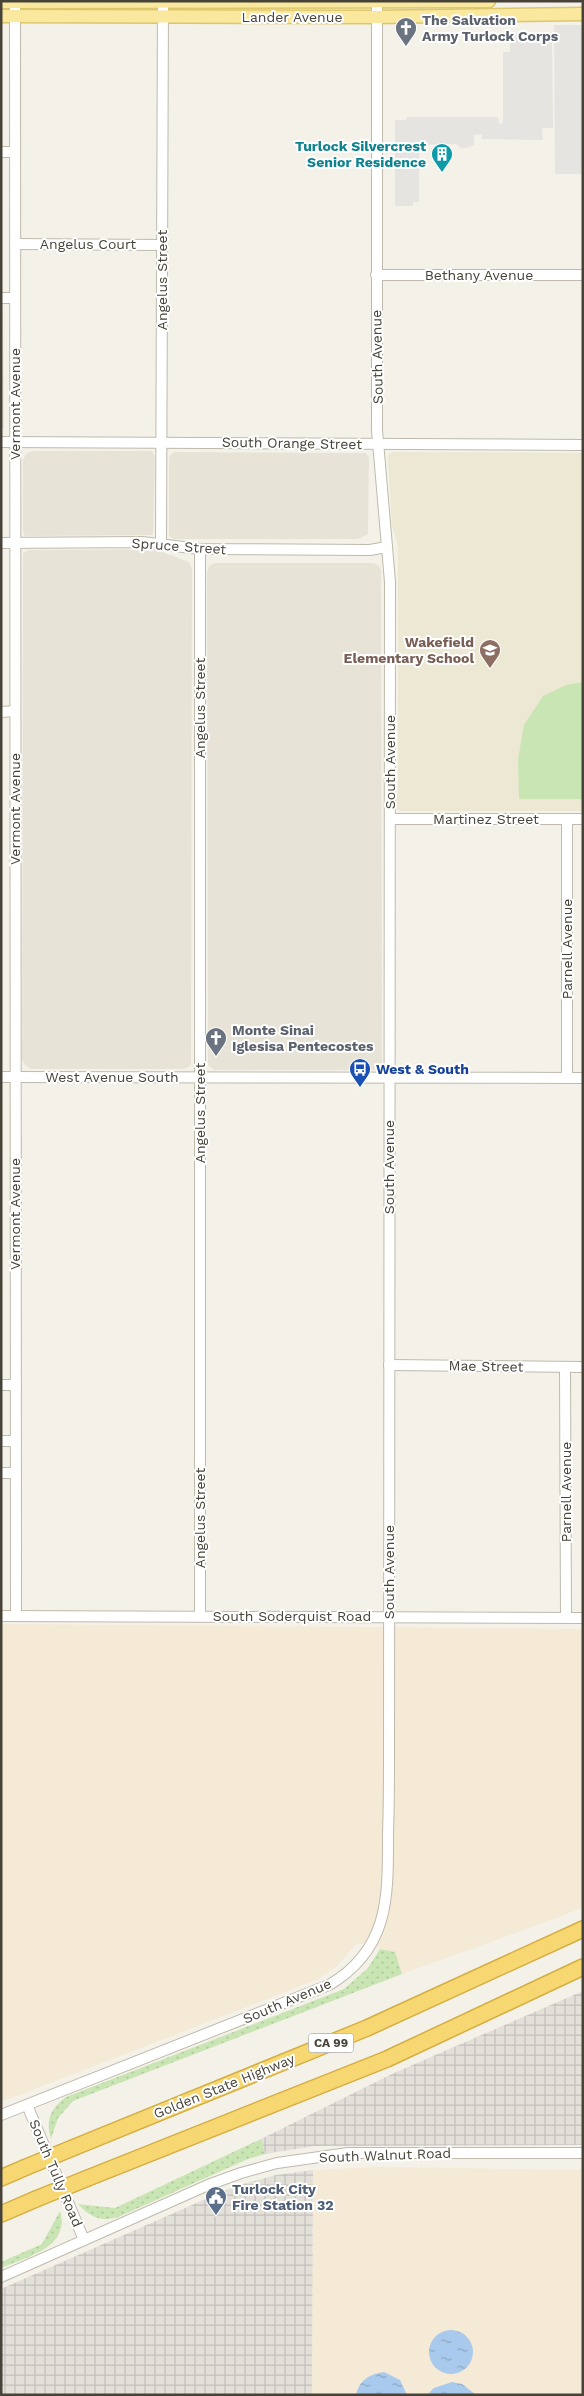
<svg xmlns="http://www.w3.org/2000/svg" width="584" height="2396" viewBox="0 0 584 2396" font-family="'Work Sans',sans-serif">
<defs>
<pattern id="industrial-grid" width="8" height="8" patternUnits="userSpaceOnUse" patternTransform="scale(1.25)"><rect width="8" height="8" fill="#e3e0da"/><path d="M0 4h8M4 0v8" fill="none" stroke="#c4c1bc"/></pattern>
<pattern id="grass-dots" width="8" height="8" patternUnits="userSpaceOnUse" patternTransform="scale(1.25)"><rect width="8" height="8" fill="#cae5b4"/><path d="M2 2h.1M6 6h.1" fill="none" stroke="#afc69c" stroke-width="1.8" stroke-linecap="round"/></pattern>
<pattern id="water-ripples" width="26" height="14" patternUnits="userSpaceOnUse" patternTransform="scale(1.25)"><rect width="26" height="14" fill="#a9caed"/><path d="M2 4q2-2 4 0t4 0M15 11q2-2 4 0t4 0" fill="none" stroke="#8ba6c1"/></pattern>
</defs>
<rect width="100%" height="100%" fill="#f4f1e9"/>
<g fill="#e7e4d7">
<polygon points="1,309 3,309 4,428 1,428"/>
<polygon points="32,451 152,451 155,457 153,535 25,536 23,532 23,460 26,454"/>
<polygon points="175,452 366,453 369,457 368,534 358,539 173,539 169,535 169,458 171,454"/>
<polygon points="154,549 189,562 192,568 191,1063 189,1067 183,1069 31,1069 25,1065 22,1060 23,553 29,550"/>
<polygon points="215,563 372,563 378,565 381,569 382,1062 376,1070 214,1070 208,1065 207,572 209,566"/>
</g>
<g fill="#f4ead6">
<polygon points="1,1624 583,1629 583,1907 557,1918 402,1974 395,1952 357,1943 337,1966 316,1980 1,2102"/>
<polygon points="379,2167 583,2170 583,2395 312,2395 313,2170"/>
</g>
<g fill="url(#industrial-grid)">
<polygon points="583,1991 583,2145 314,2146 265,2154 261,2139 394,2073"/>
<polygon points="313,2170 312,2395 1,2395 1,2289 233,2187 276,2175"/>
</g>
<polygon fill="#ece8d4" points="393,452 583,453 583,811 400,811 396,808 395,797 398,793 398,545 392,525 388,458 389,454"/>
<g fill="url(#grass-dots)">
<path d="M380 1949 395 1952 402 1974 73 2101 58 2118 51 2139C45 2120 51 2108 66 2097L344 1989 368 1968Z"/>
<path d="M261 2139 265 2154 248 2159 118 2217C100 2222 90 2217 78 2204L115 2208Z"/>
<path d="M60 2211C71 2247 27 2257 1 2268V2262L42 2244Z"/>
</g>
<polygon fill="#cae5b4" points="583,682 583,799 519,799 518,759 524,725 543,696 566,685"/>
<g fill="#e5e4e0">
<polygon points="554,25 583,25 582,174 555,174"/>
<polygon points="510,33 552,34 553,128 542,128 543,140 482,139 482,134 474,135 474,145 467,148 461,148 456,144 413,145 413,147 419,147 419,202 413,202 413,206 395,206 395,120 406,120 407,117 498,117 499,124 503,123 503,52 510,52"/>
</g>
<g fill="url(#water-ripples)">
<circle cx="451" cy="2352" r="22"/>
<path d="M384 2372 400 2380 407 2395H356C359 2380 370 2374 384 2372Z"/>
<polygon points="452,2382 462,2384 476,2395 427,2395 434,2388"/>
</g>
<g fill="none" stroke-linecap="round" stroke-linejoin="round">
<g stroke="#bfbaac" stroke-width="12">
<g id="minor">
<polyline points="15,2 16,1616"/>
<polyline points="1,152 15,152"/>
<polyline points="15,244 161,245"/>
<polyline points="376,275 583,275"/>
<polyline points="1,298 15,298"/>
<polyline points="1,442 583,445"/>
<polyline points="1,543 142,542 200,549 370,550 387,547"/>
<polyline points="161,544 163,1"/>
<polyline points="200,549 200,1616"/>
<polyline points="1,712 15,711"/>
<polyline points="390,819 583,819"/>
<polyline points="567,819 567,1078"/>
<polyline points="1,1077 583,1078"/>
<polyline points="389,1365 583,1367"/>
<polyline points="565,1367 566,1618"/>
<polyline points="1,1385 16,1385"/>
<polyline points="1,1441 16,1441"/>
<polyline points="1,1473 16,1473"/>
<polyline points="1,1616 583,1618"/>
<polyline points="27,2105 84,2240"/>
<path d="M1 2115 329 1985C390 1949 388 1896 388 1834 389 1808 389 1781 389 1754L390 582 377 430V1"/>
<polyline points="1,2277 208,2185 241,2173 277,2163 348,2153 583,2153"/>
</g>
</g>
<g stroke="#ddc76d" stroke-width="15">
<g id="major">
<polyline points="1,2 489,1"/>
<polyline points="1,16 377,17 583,14"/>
</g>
</g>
<g stroke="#d5ae42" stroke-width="18">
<g id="highway">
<polyline points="75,2147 367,2028 583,1929"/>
<polyline points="1,2178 24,2168"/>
<polyline points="88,2178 387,2059 583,1967"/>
<polyline points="1,2214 36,2199"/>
</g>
</g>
<use href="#minor" stroke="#fff" stroke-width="10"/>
<use href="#major" stroke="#f9e89d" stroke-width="12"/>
<use href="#highway" stroke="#f6d772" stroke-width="15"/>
<g stroke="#d5ae42" stroke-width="18" stroke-linecap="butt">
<g id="highway-bridge">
<polyline points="24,2168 75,2147"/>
<polyline points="36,2199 88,2178"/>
</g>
</g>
<use href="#highway-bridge" stroke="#f6d772" stroke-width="15"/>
</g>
<defs>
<g id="church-pin" transform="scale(1.125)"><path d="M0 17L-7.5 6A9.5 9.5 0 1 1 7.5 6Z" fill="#6b7280" stroke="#fff"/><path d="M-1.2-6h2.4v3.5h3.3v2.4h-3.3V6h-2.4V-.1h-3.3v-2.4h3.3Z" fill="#fff"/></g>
<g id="building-pin" transform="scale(1.125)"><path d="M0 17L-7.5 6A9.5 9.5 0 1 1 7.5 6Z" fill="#0f9aa8" stroke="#fff"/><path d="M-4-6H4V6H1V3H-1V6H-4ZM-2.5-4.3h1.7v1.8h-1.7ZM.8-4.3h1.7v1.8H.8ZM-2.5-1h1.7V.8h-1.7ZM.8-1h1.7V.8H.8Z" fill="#fff"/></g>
<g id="school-pin" transform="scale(1.125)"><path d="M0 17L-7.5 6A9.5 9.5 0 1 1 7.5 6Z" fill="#8d6e63" stroke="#fff"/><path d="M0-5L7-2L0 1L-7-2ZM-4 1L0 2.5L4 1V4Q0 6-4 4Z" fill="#fff"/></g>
<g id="bus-pin" transform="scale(1.125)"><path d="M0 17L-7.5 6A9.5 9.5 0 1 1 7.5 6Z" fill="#1a4fb4" stroke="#fff"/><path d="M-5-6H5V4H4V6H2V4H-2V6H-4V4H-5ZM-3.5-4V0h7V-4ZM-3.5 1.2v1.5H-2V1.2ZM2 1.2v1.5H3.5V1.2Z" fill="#fff"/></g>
<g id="civic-pin" transform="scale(1.125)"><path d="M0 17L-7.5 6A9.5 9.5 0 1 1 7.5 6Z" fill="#5c6f8a" stroke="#fff"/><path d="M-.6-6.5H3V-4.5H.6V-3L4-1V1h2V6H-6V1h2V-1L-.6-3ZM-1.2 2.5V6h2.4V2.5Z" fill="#fff"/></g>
</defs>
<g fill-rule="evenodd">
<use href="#church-pin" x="406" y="28"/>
<use href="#building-pin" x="442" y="154"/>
<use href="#school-pin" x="490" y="650"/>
<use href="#church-pin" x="216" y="1038"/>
<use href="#bus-pin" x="360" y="1069"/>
<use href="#civic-pin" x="216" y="2197"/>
</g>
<g text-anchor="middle" stroke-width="4" stroke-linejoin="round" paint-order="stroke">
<rect fill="#fff" stroke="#7e7b74" stroke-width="1" x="308.5" y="2033.5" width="45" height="19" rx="4"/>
<g font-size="12" font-weight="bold" fill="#474338">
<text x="331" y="2047">CA 99</text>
</g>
<g font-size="14" fill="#474338" stroke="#fff">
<text x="292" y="22">Lander Avenue</text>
<text x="88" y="249">Angelus Court</text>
<text x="479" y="280">Bethany Avenue</text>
<text transform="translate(162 280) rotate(-90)" y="5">Angelus Street</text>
<text transform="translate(377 357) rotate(-91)" y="5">South Avenue</text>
<text transform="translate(15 404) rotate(-90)" y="5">Vermont Avenue</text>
<text transform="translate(292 443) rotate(1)" y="5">South Orange Street</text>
<text transform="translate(179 546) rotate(4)" y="5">Spruce Street</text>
<text transform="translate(200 708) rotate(-90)" y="5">Angelus Street</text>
<text transform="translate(390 762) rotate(-90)" y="5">South Avenue</text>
<text transform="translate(15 809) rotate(-90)" y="5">Vermont Avenue</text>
<text x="486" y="824">Martinez Street</text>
<text transform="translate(567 949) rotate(-90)" y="5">Parnell Avenue</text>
<text x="112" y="1082">West Avenue South</text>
<text transform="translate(200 1113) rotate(-90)" y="5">Angelus Street</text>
<text transform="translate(389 1167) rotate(-90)" y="5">South Avenue</text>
<text transform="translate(15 1214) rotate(-90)" y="5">Vermont Avenue</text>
<text transform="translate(486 1366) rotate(1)" y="5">Mae Street</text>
<text transform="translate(566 1492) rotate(-90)" y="5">Parnell Avenue</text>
<text transform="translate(200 1518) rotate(-90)" y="5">Angelus Street</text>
<text transform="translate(389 1572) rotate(-90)" y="5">South Avenue</text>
<text x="292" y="1621">South Soderquist Road</text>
<text transform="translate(287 2001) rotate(-23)" y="5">South Avenue</text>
<text transform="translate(224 2086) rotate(-22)" y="5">Golden State Highway</text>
<text transform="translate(385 2155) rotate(-2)" y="5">South Walnut Road</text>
<text transform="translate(56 2173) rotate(67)" y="5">South Tully Road</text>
</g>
<g font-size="14" font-weight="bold" fill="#5b616d" stroke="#fff" text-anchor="start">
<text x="422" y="25">The Salvation<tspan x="422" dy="16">Army Turlock Corps</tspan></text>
<text x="232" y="1035">Monte Sinai<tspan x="232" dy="16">Iglesisa Pentecostes</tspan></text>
</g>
<g font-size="14" font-weight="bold" fill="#0d838f" stroke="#fff" text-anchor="end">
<text x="426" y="151">Turlock Silvercrest<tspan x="426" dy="16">Senior Residence</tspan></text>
</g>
<g font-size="14" font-weight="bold" fill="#785e54" stroke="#fff" text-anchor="end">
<text x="474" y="647">Wakefield<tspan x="474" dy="16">Elementary School</tspan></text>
</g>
<g font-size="14" font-weight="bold" fill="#164399" stroke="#fff" text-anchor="start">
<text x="376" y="1074">West &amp; South</text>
</g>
<g font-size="14" font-weight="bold" fill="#4e5e75" stroke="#fff" text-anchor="start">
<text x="232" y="2194">Turlock City<tspan x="232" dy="16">Fire Station 32</tspan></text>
</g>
</g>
<rect width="584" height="2396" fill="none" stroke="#474338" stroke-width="5"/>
</svg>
